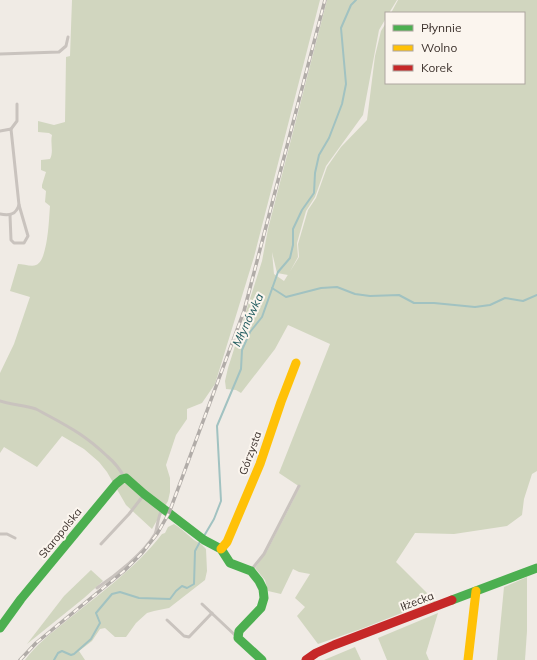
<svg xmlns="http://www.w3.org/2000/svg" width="537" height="660" viewBox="0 0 537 660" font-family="Mulish,sans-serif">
<rect width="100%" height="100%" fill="#f0ebe5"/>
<g fill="#d1d6bf">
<path d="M72 0H320L254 257 215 384 202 403 187 409V419L176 435 166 465 170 478V492L168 501 152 529 126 505 107 472 99 462 84 449 62 436 37 467 4 447 0 453V373L14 344 30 297 10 291 18 264C23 264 32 267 36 265 48 261 49 218 50 206L45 202 46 191 42 188V185L46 172 41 170V160L50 159C54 151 50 143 52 135L49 133 38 132V121L54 125 65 122 66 57 70 56Z"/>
<polygon points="327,0 397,0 389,13 386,13 386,18 379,30 363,115 326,166 315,197 306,211 297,243 298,257 288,275 277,273 272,252 274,274 284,281 299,257 298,244 308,210 316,198 327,167 341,147 367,120 375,56 381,31 386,23 386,83 524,83 524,13 391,13 398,0 537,0 537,471 532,474 524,499 522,515 507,526 454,534 415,533 396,562 436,602 422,604 417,601 411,604 417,607 361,629 318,644 297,616 305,607 295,598 310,574 299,572 293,569 281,594 268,591 265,580 255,568 267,551 300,487 279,473 330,344 288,325 275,349 241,393 236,390 226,389 225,381 228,368 262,261 268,229"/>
<path d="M174 524 180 528 194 540 201 544 206 549 207 571 205 580 169 608 154 611 147 613 136 623 126 637H115L105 628 100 629 92 641 79 651 85 660H25C36 645 50 634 65 622 98 595 135 569 162 534L165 533 168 527Z"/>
<polygon points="91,570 103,581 84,598 27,644 64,596"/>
<polygon points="527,577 527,631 525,660 497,660 504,587"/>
<polygon points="438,613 426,653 429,660 387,660 378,638"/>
<polygon points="355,647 361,660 324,660"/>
</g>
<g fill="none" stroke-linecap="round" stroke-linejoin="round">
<g stroke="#a1c2c1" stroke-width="2">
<polyline points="272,288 286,297 321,288 337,287 355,294 370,296 399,295 414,303 434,303 475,307 490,305 505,298 523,301 537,295"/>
<polyline points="204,536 214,519 221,501 217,426 241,369 242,350 250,332 262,317 278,272 290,258 293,245 293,229 302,210 314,193 315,173 319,155 329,138 342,104 346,84 341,28 351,5 356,0"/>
<polyline points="54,660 58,653 62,651 71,655 74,654 91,639 100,623 96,613 112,594 120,592 139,598 170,599 176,591 182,586 187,588 194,584 195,551 201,540"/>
</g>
<g stroke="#c9c3be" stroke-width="3">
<polyline points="0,54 59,52 66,46 68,37"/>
<polyline points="11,129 17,121 17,104"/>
<polyline points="0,131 11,129 19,205 28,236 24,243 14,243 11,240 10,215"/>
<path d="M0 214C9 216 16 215 19 205"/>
<path d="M0 401C12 405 24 405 36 409 40 411 45 414 49 416 73 429 87 437 107 456 114 462 120 469 124 477"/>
<polyline points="0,534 7,534 15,538"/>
<polyline points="101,544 129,514 143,496"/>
<polyline points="252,569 264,554 299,486"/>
<path d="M97 588C116 575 144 553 155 534 158 527 157 518 162 510"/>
<polyline points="202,604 236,636"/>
<polyline points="167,620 184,636 189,637 212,613"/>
</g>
<g stroke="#4caf50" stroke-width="9">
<polyline points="452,600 537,568"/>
<polyline points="0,628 21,599 116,484 122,479 126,478 144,494 204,540 221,549 230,563 251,571 259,581 263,589 264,598 261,608 239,631 238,638 262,660"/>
</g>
<g stroke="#ffc107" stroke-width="9">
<polyline points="221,549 227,542 260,464 281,402 296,363"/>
<polyline points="468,660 476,591"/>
</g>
<polyline stroke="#c62828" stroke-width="9" points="306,660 316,653 334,645 452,600"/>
<g stroke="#b1aca8" stroke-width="3.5">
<polyline id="rail" points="20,660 36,643 124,571 142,553 157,534 169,513 244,311 325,0"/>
</g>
<use href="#rail" stroke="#fbf5ee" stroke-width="2" stroke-dasharray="6" stroke-linecap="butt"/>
</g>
<g text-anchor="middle" stroke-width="4" stroke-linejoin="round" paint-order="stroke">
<g font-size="11" fill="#3b302b" stroke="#fbf5ee">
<text transform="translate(250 453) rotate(-70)" y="4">Górzysta</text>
<text transform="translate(60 533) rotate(-51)" y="4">Staropolska</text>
<text transform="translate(417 601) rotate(-21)" y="4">Iłżecka</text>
</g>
<g font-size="12" font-style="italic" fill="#1f5a5e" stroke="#fbf5ee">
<text transform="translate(248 320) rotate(-65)" y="4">Młynówka</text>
</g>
</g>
<rect x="385" y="12" width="140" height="72" fill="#fbf5ee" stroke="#aea6a0"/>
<rect x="393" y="25" width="20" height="6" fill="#4caf50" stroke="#aea6a0"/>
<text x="421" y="32" font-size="12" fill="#3b302b">Płynnie</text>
<rect x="393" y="45" width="20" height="6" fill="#ffc107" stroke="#aea6a0"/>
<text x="421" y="52" font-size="12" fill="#3b302b">Wolno</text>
<rect x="393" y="65" width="20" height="6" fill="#c62828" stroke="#aea6a0"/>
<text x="421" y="72" font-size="12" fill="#3b302b">Korek</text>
</svg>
